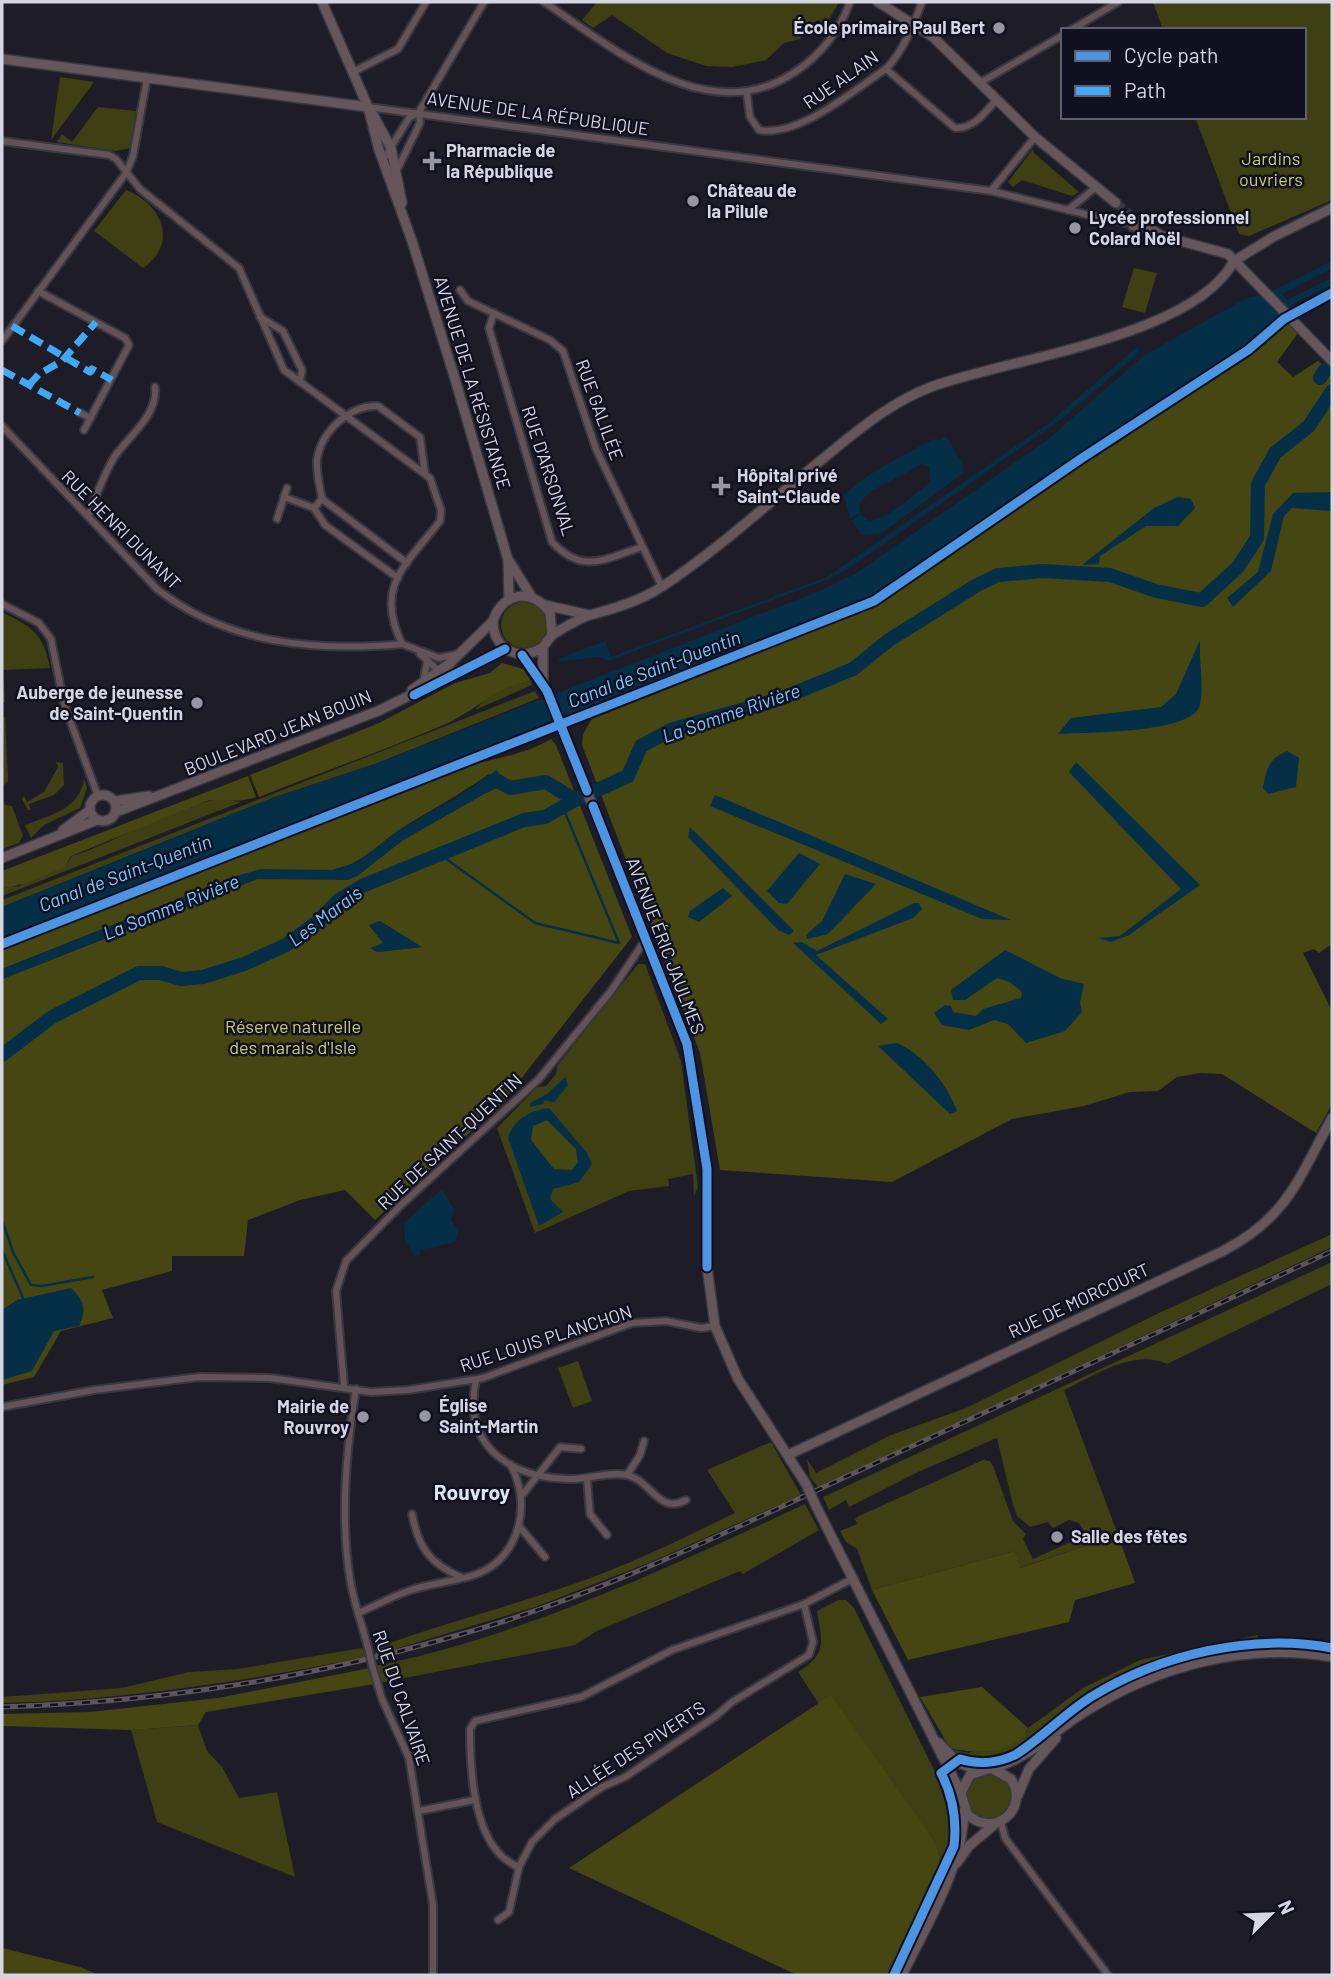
<svg xmlns="http://www.w3.org/2000/svg" width="1334" height="1977" viewBox="0 0 1334 1977" font-family="Barlow,sans-serif">
<rect width="100%" height="100%" fill="#1e1d27"/>
<g fill="#3e3f12">
<polygon points="597,2 843,2 843,3 839,2 825,27 819,20 809,24 800,39 784,43 766,60 732,67 706,66 667,53 612,15 593,28 582,20"/>
<polygon points="1153,2 1332,2 1332,200 1249,236 1239,234 1195,117 1304,117 1304,30 1163,30"/>
<polygon points="60,77 94,82 51,140"/>
<polygon points="98,107 136,111 130,148 116,151 57,142 62,134 72,142"/>
<polygon points="1033,149 1034,153 1079,192 1072,196 1022,180 1013,187 1008,182"/>
<path d="M126 190C162 204 179 243 143 268L94 231Z"/>
<polygon points="1134,268 1157,273 1145,313 1122,307"/>
<circle cx="524" cy="625" r="23"/>
<path d="M2 612C32 627 44 634 50 668L3 670 5 702H2Z"/>
<path d="M531 681 532 685 475 710C491 691 508 685 531 681Z"/>
<polygon points="535,691 539,698 375,764 272,798 2,907 2,900"/>
<polygon points="2,717 5,717 8,781 2,787"/>
<polygon points="56,762 63,763 64,785 54,795 29,804 31,810 28,810 22,799 24,796 27,802 44,792 58,767"/>
<path d="M84 778 87 788 80 808 44 825 31 838 25 825C50 815 81 809 84 778Z"/>
<polygon points="2,796 5,805 12,806 23,836 19,843 2,849"/>
<path d="M220 799 241 802 2 896V888L20 886 24 881 65 867 72 856C122 841 167 806 220 799Z"/>
<polygon points="638,964 645,964 681,1061 698,1187 694,1196 693,1174 668,1179 669,1186 629,1191 535,1233 497,1128 537,1087 546,1086 556,1074 557,1066"/>
<polygon points="1332,1234 1332,1247 819,1488 810,1477 807,1459 816,1473 891,1435 966,1408 1159,1313"/>
<path d="M1332 1262V1284L1167 1364C1134 1348 1094 1376 1064 1390L1118 1535 1019 1568 1015 1551 872 1590 857 1549 846 1542 840 1531 857 1524 855 1519 859 1516 983 1460 990 1461 993 1466 1013 1521 1026 1534 1023 1539 1033 1559 1086 1535 1079 1523 1069 1520 1053 1528 1048 1522 1030 1527 1017 1516 1013 1505 997 1438 918 1472 849 1507 846 1500 829 1510 823 1497Z"/>
<polygon points="578,1361 592,1401 573,1408 558,1368"/>
<path d="M771 1442 801 1495 651 1562 535 1607 375 1655 376 1648C459 1617 546 1598 628 1563 664 1548 699 1530 735 1513L707 1470Z"/>
<path d="M805 1504 819 1530 743 1574 740 1571 597 1631 575 1645 379 1683 376 1666C528 1634 665 1569 805 1504Z"/>
<path d="M838 1600H846L854 1608 937 1776 945 1801 950 1822 949 1843 941 1869 937 1845 819 1704 798 1672C828 1654 822 1641 817 1611Z"/>
<path d="M1258 1635V1641C1190 1649 1125 1668 1069 1709 1052 1721 1028 1747 1010 1755 991 1763 965 1762 950 1749L968 1753 1026 1733 1028 1728 1083 1688 1140 1660Z"/>
<path d="M362 1648 366 1657C245 1681 125 1700 2 1703V1697L122 1688 189 1672 238 1669Z"/>
<polygon points="198,1725 207,1751 222,1767 239,1798 277,1792 295,1877 157,1822 131,1730"/>
<circle cx="989" cy="1796" r="23"/>
</g>
<g fill="#454612" fill-rule="evenodd">
<polygon points="1284,321 1298,333 1277,362 1293,377 1318,361 1332,371 1332,944 1319,953 1314,949 1303,953 1332,1011 1332,1104 1316,1133 1222,1074 1200,1073 1177,1077 1158,1091 1130,1092 1084,1106 1012,1119 892,1182 720,1170 700,1053 582,745 583,734 593,717 824,627 877,602 1262,342"/>
<path d="M502 663 523 669 531 681C495 687 480 708 448 723 386 750 321 772 259 797L250 775 379 723 455 683 490 673Z"/>
<path d="M551 739 556 745 632 937 502 1103 375 1220 345 1190 300 1200 248 1220 244 1256H172V1271L102 1290 113 1318 61 1331 34 1377 2 1385V979L257 879 357 876 403 840 498 786 489 774C461 794 431 810 402 828 379 843 361 865 333 870 300 876 274 866 236 876L2 969V946L466 766C496 758 524 755 551 739ZM380 921 420 946 421 947 377 952 383 943 370 926Z"/>
<path d="M248 776 256 797C237 804 224 798 206 801L71 856 65 867C51 873 15 889 2 888V871Z"/>
<polygon points="547,1120 576,1150 578,1162 572,1170 554,1170 531,1140 533,1126"/>
<polygon points="1118,1535 1135,1583 1075,1600 1069,1622 908,1660 872,1590 1015,1551 1020,1568"/>
<polygon points="370,1668 375,1684 206,1712 198,1725 131,1730 2,1726 2,1714 90,1712 218,1698"/>
<path d="M982 1687 1028 1728C1017 1755 974 1754 950 1748L920 1697Z"/>
<polygon points="831,1695 937,1845 941,1869 888,1975 797,1975 569,1868"/>
<polygon points="2,1948 80,1967 99,1975 2,1975"/>
</g>
<g fill="#052f47" fill-rule="evenodd">
<polygon points="1332,261 1332,268 1282,294 1287,300 1332,278 1332,285 1293,304 1255,340 1166,396 873,599 2,941 2,907 272,798 375,764 817,592 857,573 1046,441 1146,354 1247,298 1264,295"/>
<polygon points="1137,347 1140,352 1063,418 848,569 829,579 608,661 599,657 558,662 560,658 605,641 611,657 622,653 827,577 1050,422"/>
<path d="M946 436 962 463 963 473 882 533 862 535 852 521 861 514 868 521C888 520 914 494 930 482V467L922 464 870 492 859 503 860 513 850 519 844 495C869 471 904 456 933 439L939 441Z"/>
<polygon points="1332,492 1332,511 1292,508 1284,516 1271,571 1233,607 1227,598 1258,572 1273,514 1293,493"/>
<polygon points="1178,497 1191,499 1195,508 1178,526 1146,526 1100,556 1099,564 1082,565 1154,508"/>
<path d="M1200 640C1199 658 1204 689 1200 705 1192 734 1086 732 1058 734L1071 718 1161 707 1176 694Z"/>
<path d="M1287 751 1299 758 1296 787 1268 794 1263 788C1266 770 1269 758 1287 751Z"/>
<polygon points="1076,762 1200,885 1129,935 1111,942 1098,938 1120,936 1181,889 1069,772"/>
<polygon points="497,770 502,779 498,786 403,840 357,876 348,880 257,879 2,979 2,969 236,876 261,869 332,870 358,862 402,828 455,799"/>
<polygon points="715,795 1011,920 982,919 710,806"/>
<polygon points="690,827 794,931 789,935 778,930 688,837"/>
<polygon points="799,853 820,864 787,904 779,903 767,891"/>
<polygon points="845,874 876,884 828,934 807,939 806,935 822,921"/>
<polygon points="723,888 732,896 699,922 688,917 690,911"/>
<polygon points="914,903 919,903 922,909 913,918 816,955 888,1019 881,1024 793,943 802,942 817,951"/>
<polygon points="379,921 422,947 377,952 370,948 383,943 369,925"/>
<polygon points="1005,950 1060,978 1084,984 1080,1002 1082,1012 1065,1031 1026,1043 1008,1024 994,1020 969,1030 942,1025 934,1013 945,1005 951,1006 953,1012 976,1016 983,1009 1021,998 1022,992 1010,982 997,978 965,1000 953,1000 951,990"/>
<path d="M897 1043C923 1054 947 1084 957 1111L950 1114 878 1046Z"/>
<polygon points="565,1077 568,1085 554,1102 545,1100 543,1104 530,1107 530,1103 547,1094"/>
<path d="M549 1108 587 1153 592 1164 579 1182 553 1189 550 1199 563 1212 539 1226 508 1138C514 1119 531 1110 549 1108ZM547 1120 576 1149 578 1162 572 1170 554 1169 531 1140 533 1126Z"/>
<polygon points="442,1189 454,1210 451,1220 459,1231 455,1242 420,1250 420,1255 414,1256 405,1239 404,1223"/>
<path d="M71 1288C84 1300 87 1310 79 1326L54 1331 32 1371 2 1380V1310L17 1300Z"/>
</g>
<g fill="none" stroke-linecap="round" stroke-linejoin="round">
<g stroke="#052f47" stroke-width="2.5">
<polyline points="438,853 535,923 619,943 562,805"/>
<polyline points="2,1220 13,1252 31,1285 42,1286 93,1277"/>
<polyline points="2,1250 23,1298"/>
</g>
<g stroke="#052f47" stroke-width="14">
<polyline points="1320,378 1325,370"/>
<polyline points="485,786 496,780 510,788 546,782 575,800 628,776 641,746 673,729 780,699 853,669 889,640 977,585 998,575 1043,571 1110,575 1156,591 1202,600 1238,567 1257,538 1258,484 1275,453 1309,426 1332,391"/>
<polyline points="2,1055 52,1017 139,973 161,973 181,979 203,977 244,964 286,945 316,923 339,900 362,886 524,820 545,817 575,800"/>
</g>
<polyline stroke="#3a3943" stroke-width="6" stroke-dasharray="6 3" stroke-linecap="butt" points="1105,219 1132,227"/>
<polyline stroke="#3a3943" stroke-width="9" stroke-dasharray="9 4.5" stroke-linecap="butt" points="1116,203 1138,221"/>
<g stroke="#393840" stroke-width="10">
<g id="street">
<path d="M544 2C616 50 709 130 795 72 822 54 839 32 850 2"/>
<polyline points="1071,30 1118,2"/>
<path d="M886 69 955 128C973 129 985 113 996 100"/>
<polyline points="353,72 398,49 426,2"/>
<polyline points="982,85 983,81 1063,35"/>
<path d="M747 94 750 117 759 130C800 137 852 91 886 69 904 50 913 26 922 2"/>
<polyline points="368,107 991,191 1105,219"/>
<path d="M2 141 109 155 116 159 140 189 239 268 284 370 430 478 441 510 440 521C406 565 374 586 402 644L439 658 458 654"/>
<polyline points="383,160 409,118 419,112 484,2"/>
<polyline points="397,170 420,123 419,112"/>
<polyline points="991,191 1035,137"/>
<polyline points="1068,210 1095,188"/>
<polyline points="1132,227 1150,231"/>
<polyline points="460,290 468,301 550,340 563,351 596,449 662,587"/>
<polyline points="38,291 125,338 129,345 84,430"/>
<path d="M494 313 489 328 552 542C583 575 604 559 642 547"/>
<polyline points="260,317 283,331 302,370 300,382"/>
<polyline points="2,341 126,173 133,156 147,78"/>
<polyline points="80,413 91,418"/>
<path d="M2 426 157 589C227 644 316 652 402 644"/>
<polyline points="284,497 314,508"/>
<path d="M322 499C320 487 316 473 317 460 321 431 350 405 378 406L420 437 425 473"/>
<path d="M88 516C96 497 104 473 115 456 130 435 158 415 155 387"/>
<polyline points="277,519 287,488"/>
<polyline points="398,578 325,525 314,508 322,499 407,563"/>
<polyline points="2,604 39,623 51,639 64,704 98,796"/>
<polyline points="420,654 440,672 458,670"/>
<polyline points="423,683 427,662"/>
<path d="M476 1380C462 1445 508 1477 569 1479 587 1480 609 1471 627 1475 651 1480 658 1515 686 1500"/>
<polyline points="344,1386 336,1291 346,1261 400,1206 539,1079 611,991 646,939"/>
<path d="M356 1389C346 1450 340 1518 350 1579 354 1604 363 1627 369 1652"/>
<polyline points="2,1407 94,1390 199,1377 270,1378 371,1392 408,1390 483,1378 632,1323 666,1321 701,1328 715,1326"/>
<polyline points="627,1475 640,1455 644,1441"/>
<polyline points="587,1479 590,1514 607,1535"/>
<polyline points="523,1494 560,1447 581,1449"/>
<path d="M412 1514C418 1547 430 1564 461 1577"/>
<polyline points="519,1526 545,1557"/>
<path d="M804 1604 813 1642 809 1655 732 1702 716 1716 625 1777 602 1787 555 1819 532 1842 519 1867C473 1850 470 1771 470 1729L475 1721 581 1697 672 1650 804 1604 854 1578"/>
<path d="M358 1613C375 1606 391 1597 408 1591 430 1583 455 1582 477 1574 521 1557 532 1502 510 1464"/>
<polyline points="372,1665 382,1699 409,1758 433,1905 433,1975"/>
<polyline points="419,1811 474,1800"/>
<polyline points="1001,1822 1005,1838 1108,1975"/>
<polyline points="498,1920 509,1912 519,1867"/>
</g>
</g>
<g stroke="#393840" stroke-width="12">
<g id="secondary">
<polyline points="322,2 368,107 379,150 412,241 455,379 508,560 509,599"/>
<polyline points="878,2 933,37 1035,137 1116,203"/>
<polyline points="2,59 368,107"/>
<polyline points="371,111 391,148 402,203"/>
<polyline points="1138,221 1162,236 1228,254 1332,361"/>
<polyline points="1234,261 1273,237 1332,208"/>
<polyline points="510,562 531,596"/>
<polyline points="545,605 589,615"/>
<path d="M552 635C564 628 577 619 590 615 616 608 640 601 663 586 720 548 772 500 825 457 858 430 891 402 931 387 1010 358 1194 337 1234 261"/>
<polyline points="522,655 547,691 687,1044 707,1169 707,1267 715,1326 738,1379 806,1484"/>
<path d="M543 684V647L552 635 550 613C533 587 502 592 493 621 493 650 520 663 543 647"/>
<polyline points="412,690 449,664 493,621"/>
<circle cx="103" cy="808" r="13"/>
<polyline points="115,801 149,796"/>
<polyline points="116,812 378,711 505,649"/>
<polyline points="63,830 90,810"/>
<polyline points="2,858 97,820"/>
<path d="M790 1454 1223 1251C1288 1217 1298 1179 1332 1118"/>
<path d="M816 1506 961 1793 967 1814C993 1839 1030 1810 1011 1779L991 1768 970 1775 961 1793"/>
<polyline points="939,1743 958,1763 980,1770"/>
<path d="M993 1768C1028 1759 1053 1732 1083 1713 1156 1666 1246 1642 1332 1657"/>
<polyline points="1018,1795 1029,1769 1056,1738"/>
<polyline points="957,1863 969,1846 995,1824"/>
<path d="M902 1975C926 1926 963 1867 964 1811"/>
</g>
</g>
<use href="#street" stroke="#615357" stroke-width="6"/>
<use href="#secondary" stroke="#64565b" stroke-width="9"/>
<g stroke="#5d555b" stroke-width="5">
<path id="rail" d="M2 1707C164 1702 324 1676 479 1629 609 1590 731 1530 854 1473 1013 1400 1173 1325 1332 1251"/>
</g>
<use href="#rail" stroke="#111021" stroke-width="2.5" stroke-dasharray="8" stroke-linecap="butt"/>
<g stroke="#393840" stroke-width="10" stroke-linecap="butt">
<polyline id="street-bridge" points="369,1652 372,1665"/>
</g>
<g stroke="#393840" stroke-width="12" stroke-linecap="butt">
<polyline id="secondary-bridge" points="806,1484 816,1506"/>
</g>
<use href="#street-bridge" stroke="#615357" stroke-width="6"/>
<use href="#secondary-bridge" stroke="#64565b" stroke-width="9"/>
<g stroke="#3fa9f5" stroke-width="7" stroke-dasharray="14 7" stroke-linecap="butt">
<polyline points="12,326 90,372 92,369 112,380"/>
<polyline points="2,370 80,413"/>
<polyline points="29,385 39,374 62,361 96,322"/>
</g>
<g stroke="#111021" stroke-width="13">
<g id="cycleway">
<polyline points="522,655 547,691 587,791"/>
<polyline points="414,695 505,649"/>
<polyline points="593,806 687,1044 707,1169 707,1267"/>
<polyline points="2,944 874,601 1082,458 1248,350 1284,319 1332,293"/>
<path d="M894 1975 954 1846C957 1820 953 1796 941 1773L960 1759C978 1765 998 1763 1015 1755 1042 1738 1064 1714 1091 1697 1161 1654 1252 1633 1332 1648"/>
</g>
</g>
<use href="#cycleway" stroke="#4d94e3" stroke-width="9"/>
</g>
<g fill="#9695a1" stroke="#111021" stroke-width="2.5">
<circle cx="999" cy="28" r="7"/>
<path d="M428.5 150.5h7v7h7v7h-7v7h-7v-7h-7v-7h7z"/>
<circle cx="693" cy="201" r="7"/>
<circle cx="1075" cy="228" r="7"/>
<path d="M717.5 475.5h7v7h7v7h-7v7h-7v-7h-7v-7h7z"/>
<circle cx="197" cy="703" r="7"/>
<circle cx="425" cy="1416" r="7"/>
<circle cx="363" cy="1417" r="7"/>
<circle cx="1057" cy="1537" r="7"/>
</g>
<g text-anchor="middle" stroke-width="5" stroke-linejoin="round" paint-order="stroke">
<g font-size="18" font-weight="bold" fill="#d6d6e3" stroke="#111021" text-anchor="start">
<text x="985" y="34" text-anchor="end">École primaire Paul Bert</text>
<text x="446" y="157">Pharmacie de<tspan x="446" dy="21">la République</tspan></text>
<text x="707" y="197">Château de<tspan x="707" dy="21">la Pilule</tspan></text>
<text x="1089" y="224">Lycée professionnel<tspan x="1089" dy="21">Colard Noël</tspan></text>
<text x="737" y="482">Hôpital privé<tspan x="737" dy="21">Saint-Claude</tspan></text>
<text x="183" y="699" text-anchor="end">Auberge de jeunesse<tspan x="183" dy="21">de Saint-Quentin</tspan></text>
<text x="439" y="1412">Église<tspan x="439" dy="21">Saint-Martin</tspan></text>
<text x="349" y="1413" text-anchor="end">Mairie de<tspan x="349" dy="21">Rouvroy</tspan></text>
<text x="1071" y="1543">Salle des fêtes</text>
</g>
<g font-size="18" fill="#d6d6e3" stroke="#111021">
<text transform="translate(841 80) rotate(-35)" y="6">RUE ALAIN</text>
<text transform="translate(538 114) rotate(8)" y="6">AVENUE DE LA RÉPUBLIQUE</text>
<text transform="translate(472 383) rotate(73)" y="6">AVENUE DE LA RÉSISTANCE</text>
<text transform="translate(599 410) rotate(70)" y="6">RUE GALILÉE</text>
<text transform="translate(548 471) rotate(72)" y="6">RUE D'ARSONVAL</text>
<text transform="translate(121 530) rotate(45)" y="6">RUE HENRI DUNANT</text>
<text transform="translate(278 733) rotate(-22)" y="6">BOULEVARD JEAN BOUIN</text>
<text transform="translate(665 946) rotate(69)" y="6">AVENUE ÉRIC JAULMES</text>
<text transform="translate(450 1142) rotate(-43)" y="6">RUE DE SAINT-QUENTIN</text>
<text transform="translate(1079 1301) rotate(-25)" y="6">RUE DE MORCOURT</text>
<text transform="translate(546 1339) rotate(-18)" y="6">RUE LOUIS PLANCHON</text>
<text transform="translate(401 1698) rotate(71)" y="6">RUE DU CALVAIRE</text>
<text transform="translate(636 1750) rotate(-33)" y="6">ALLÉE DES PIVERTS</text>
</g>
<g font-size="18" fill="#c8cc76" stroke="#111021">
<text x="1271" y="165">Jardins<tspan x="1271" dy="21">ouvriers</tspan></text>
<text x="293" y="1033">Réserve naturelle<tspan x="293" dy="21">des marais d'Isle</tspan></text>
</g>
<g font-size="19" font-style="italic" fill="#77c9fe" stroke="#111021">
<text transform="translate(654 669) rotate(-21)" y="7">Canal de Saint-Quentin</text>
<text transform="translate(731 713) rotate(-19)" y="7">La Somme Rivière</text>
<text transform="translate(125 873) rotate(-21)" y="7">Canal de Saint-Quentin</text>
<text transform="translate(171 907) rotate(-22)" y="7">La Somme Rivière</text>
<text transform="translate(325 916) rotate(-37)" y="7">Les Marais</text>
</g>
<g font-size="21" font-weight="bold" fill="#dde5f2" stroke="#111021">
<text x="472" y="1500">Rouvroy</text>
</g>
</g>
<rect width="1334" height="1977" fill="none" stroke="#d6d6e3" stroke-width="7"/>
<rect x="1061" y="28" width="245" height="91" fill="#111021" stroke="#605f6f" stroke-width="2"/>
<rect x="1075" y="51" width="35" height="10" fill="#4d94e3" stroke="#605f6f" stroke-width="2"/>
<text x="1124" y="63" font-size="21" fill="#d6d6e3">Cycle path</text>
<rect x="1075" y="86" width="35" height="10" fill="#3fa9f5" stroke="#605f6f" stroke-width="2"/>
<text x="1124" y="98" font-size="21" fill="#d6d6e3">Path</text>
<g transform="translate(1271 1914) rotate(66)" stroke="#111021" stroke-width="5" paint-order="stroke">
<path d="M0-5L12 26L0 18L-12 26Z" fill="#d6d6e3"/>
<text y="-10" font-size="19" font-weight="bold" text-anchor="middle" fill="#d6d6e3">N</text>
</g>
</svg>
